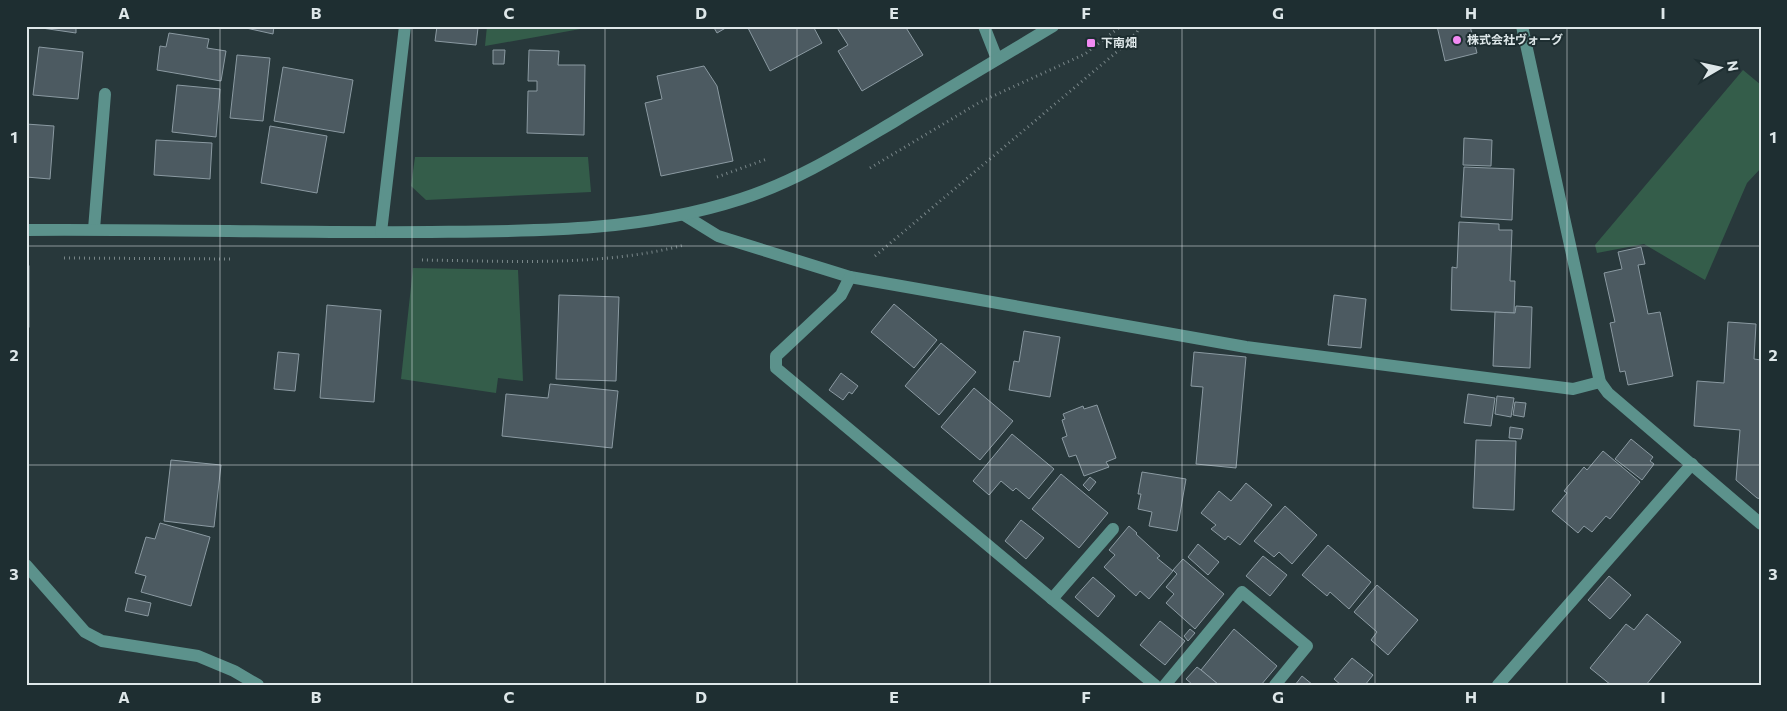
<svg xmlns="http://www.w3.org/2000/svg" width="1787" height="711" viewBox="0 0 1787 711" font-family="Commissioner,'Noto Sans JP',sans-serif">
<rect width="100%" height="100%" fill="#28383b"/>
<g fill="#345d4a">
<polygon points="487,26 587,26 586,28 485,46"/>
<polygon points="1743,70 1761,85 1761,168 1747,183 1705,280 1644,244 1597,253 1595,245"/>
<polygon points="415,157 588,157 591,192 426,200 411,186"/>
<polygon points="413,268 518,270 523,381 498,378 496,393 401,379"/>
</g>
<g fill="#4c5a61" stroke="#8b9aa2">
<polygon points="28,26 76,26 76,33"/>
<polygon points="237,26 274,26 273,34"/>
<polygon points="437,26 478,28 476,45 435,41"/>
<polygon points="713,26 729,26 717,33"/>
<polygon points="747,26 813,26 822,43 770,71"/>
<polygon points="836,26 905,26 923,55 862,91 838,51 848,45"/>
<polygon points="1437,26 1470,26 1477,53 1445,61"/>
<polygon points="169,33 209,39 207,48 226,51 221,81 157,70 160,46 166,47"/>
<polygon points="39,47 83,52 78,99 33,95"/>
<polygon points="493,50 505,50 504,64 493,64"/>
<polygon points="529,50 559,51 558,65 585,65 584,135 527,133 528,91 537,91 537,81 528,81"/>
<polygon points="237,55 270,58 263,121 230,118"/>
<polygon points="704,66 717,86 733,161 661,176 645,103 662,99 657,76"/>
<polygon points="283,67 353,80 344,133 274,121"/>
<polygon points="177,85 220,89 216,137 172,132"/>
<polygon points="26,124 54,126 50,179 26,177"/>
<polygon points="270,126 327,136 317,193 261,183"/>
<polygon points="1464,138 1492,140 1491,166 1463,165"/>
<polygon points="156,140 212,143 210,179 154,175"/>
<polygon points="1464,167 1514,169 1512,220 1461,217"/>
<polygon points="1459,222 1499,224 1499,230 1512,230 1510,281 1515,281 1514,313 1451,310 1452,267 1457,268"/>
<polygon points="1641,247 1645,264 1638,265 1648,314 1660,312 1673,376 1628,385 1625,371 1620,372 1610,323 1615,322 1604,273 1622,269 1618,252"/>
<rect x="26" y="266" width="3" height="61"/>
<polygon points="559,295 619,297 616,381 556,379"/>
<polygon points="1334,295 1366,299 1361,348 1328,345"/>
<polygon points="894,304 937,340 914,368 871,332"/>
<polygon points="327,305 381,310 374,402 320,398"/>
<polygon points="1516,306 1532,307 1530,368 1493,366 1495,312 1515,313"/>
<polygon points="1728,322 1756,324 1754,359 1761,360 1761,499 1757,498 1736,480 1740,430 1694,426 1697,381 1724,383"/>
<polygon points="1024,331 1060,337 1050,397 1009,390 1014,361 1019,362"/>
<polygon points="941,343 976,372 939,415 905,386"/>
<polygon points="278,352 299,354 295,391 274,389"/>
<polygon points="1194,352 1246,357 1236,468 1196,464 1203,387 1191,386"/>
<polygon points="841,373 858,386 852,394 849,392 843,400 829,390"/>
<polygon points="550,384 618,391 612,448 502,436 506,394 548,398"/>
<polygon points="974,388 1013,421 980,460 941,427"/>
<polygon points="1468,394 1495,398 1491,426 1464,423"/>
<polygon points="1497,396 1514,398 1511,417 1495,414"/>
<polygon points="1515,402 1526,403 1524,417 1513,415"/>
<polygon points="1097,405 1116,458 1106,462 1109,467 1084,476 1076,455 1069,457 1062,438 1067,436 1062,420 1065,419 1063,414 1083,406 1084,409"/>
<polygon points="1510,427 1523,429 1521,439 1509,438"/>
<polygon points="1012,434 1054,469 1029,499 1016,488 1013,491 1001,481 989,495 973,481"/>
<polygon points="1631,439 1653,457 1650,461 1654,464 1642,480 1615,459"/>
<polygon points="1476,440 1516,441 1514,510 1473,508"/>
<polygon points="1603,451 1640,482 1610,519 1606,516 1592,532 1584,526 1578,533 1552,511 1567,493 1564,491 1584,467 1587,470"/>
<polygon points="171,460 221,465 214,527 164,521"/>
<polygon points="1142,472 1186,479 1177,531 1149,526 1152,512 1138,509 1141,494 1138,494"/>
<polygon points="1061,474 1108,513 1079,548 1032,509"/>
<polygon points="1090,477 1096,482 1089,491 1083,485"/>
<polygon points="1246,483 1272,505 1240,545 1228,536 1225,540 1211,529 1216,525 1201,513 1219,491 1231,501"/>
<polygon points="1285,506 1317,535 1292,564 1279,552 1274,557 1254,541"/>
<polygon points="1021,520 1044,538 1026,559 1005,541"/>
<polygon points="160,523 210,537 191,606 141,592 146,576 135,573 146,537 155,539"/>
<polygon points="1129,526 1137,533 1136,534 1160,556 1157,558 1173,571 1149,599 1140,591 1136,596 1104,567 1115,555 1109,550"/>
<polygon points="1198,544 1219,562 1208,575 1188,557"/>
<polygon points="1328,545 1371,582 1349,609 1330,592 1327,596 1302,575"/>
<polygon points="1263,556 1287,575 1270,596 1246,576"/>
<polygon points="1183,559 1224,594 1195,629 1166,603 1174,594 1166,587 1177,574 1173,570"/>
<polygon points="1609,576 1631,595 1610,619 1588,600"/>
<polygon points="1093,577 1115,596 1098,617 1075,597"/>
<polygon points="1377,585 1418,620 1388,655 1371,640 1377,632 1354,612"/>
<polygon points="128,598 151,603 148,616 125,611"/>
<polygon points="1647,614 1681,642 1646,685 1611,685 1590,668 1626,624 1634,630"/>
<polygon points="1160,621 1185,641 1165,665 1140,645"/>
<polygon points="1190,629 1195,633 1188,641 1184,636"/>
<polygon points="1234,629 1277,666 1261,685 1219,685 1201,670"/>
<polygon points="1352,658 1373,675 1365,685 1341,685 1334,679"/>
<polygon points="1197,667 1201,670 1219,685 1193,685 1186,679"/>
<polygon points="1302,676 1313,685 1295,685"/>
</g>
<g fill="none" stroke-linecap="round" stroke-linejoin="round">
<g stroke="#798689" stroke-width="3" stroke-dasharray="1 4" stroke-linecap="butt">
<polyline points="870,168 980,102 1085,54 1121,26"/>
<polyline points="717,177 767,159"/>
<polyline points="875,256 1119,50 1137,32 1140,26"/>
<polyline points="64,258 231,259"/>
<path d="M422 260C507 261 602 267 684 245"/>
</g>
<g stroke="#5c928c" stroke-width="12">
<polyline points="984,26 997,59"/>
<polyline points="1522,26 1600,382 1608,393 1761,524"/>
<polyline points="684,215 718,236 850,277 1246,347 1573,389 1600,382"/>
<polyline points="94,229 105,94"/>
<path d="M26 230C161 229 296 233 431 232 537 231 639 232 741 199 797 181 846 150 895 121 947 89 1000 58 1053 26"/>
<polyline points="381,232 405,26"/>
<polyline points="850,277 841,295 776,356 776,368 1155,685"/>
<polyline points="26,565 85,632 102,641 198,656 234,671 258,685"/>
<polyline points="1052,599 1113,529"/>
<polyline points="1165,685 1242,592 1307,646 1275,685"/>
<polyline points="1498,685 1692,464"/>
</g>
</g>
<path fill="none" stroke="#dee7e9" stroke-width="1" stroke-opacity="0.55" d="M220 26V685M412 26V685M605 26V685M797 26V685M990 26V685M1182 26V685M1375 26V685M1567 26V685M26 246H1761M26 465H1761"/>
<g fill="#f28af3" stroke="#1e2e31" stroke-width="2">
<circle cx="1457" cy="40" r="5"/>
<rect x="1086" y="38" width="10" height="10" rx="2.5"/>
</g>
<g text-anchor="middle" stroke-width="4" stroke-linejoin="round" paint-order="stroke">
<g font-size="12" font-weight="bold" fill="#dee7e9" stroke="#1e2e31" text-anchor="start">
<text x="1467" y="44">株式会社ヴォーグ</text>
<text x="1101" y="47">下南畑</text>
</g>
</g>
<rect width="1787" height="711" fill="none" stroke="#1e2e31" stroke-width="55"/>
<g transform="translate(1720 68) rotate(81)" stroke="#1e2e31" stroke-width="4" paint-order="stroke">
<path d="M0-4L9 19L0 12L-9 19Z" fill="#dee7e9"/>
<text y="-8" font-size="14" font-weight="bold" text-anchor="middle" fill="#dee7e9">N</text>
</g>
<rect x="28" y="28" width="1732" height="656" fill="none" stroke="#dee7e9" stroke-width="2"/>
<g font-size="16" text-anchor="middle" font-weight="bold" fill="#dee7e9">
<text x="124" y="19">A</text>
<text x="316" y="19">B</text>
<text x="509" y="19">C</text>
<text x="701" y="19">D</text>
<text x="894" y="19">E</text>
<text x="1086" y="19">F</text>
<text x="1278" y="19">G</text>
<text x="1471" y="19">H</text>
<text x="1663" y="19">I</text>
<text x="14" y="143">1</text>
<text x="1773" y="143">1</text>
<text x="14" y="361">2</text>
<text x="1773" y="361">2</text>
<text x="14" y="580">3</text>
<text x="1773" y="580">3</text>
<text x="124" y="703">A</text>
<text x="316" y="703">B</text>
<text x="509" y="703">C</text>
<text x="701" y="703">D</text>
<text x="894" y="703">E</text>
<text x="1086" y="703">F</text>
<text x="1278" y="703">G</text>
<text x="1471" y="703">H</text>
<text x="1663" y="703">I</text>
</g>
</svg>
